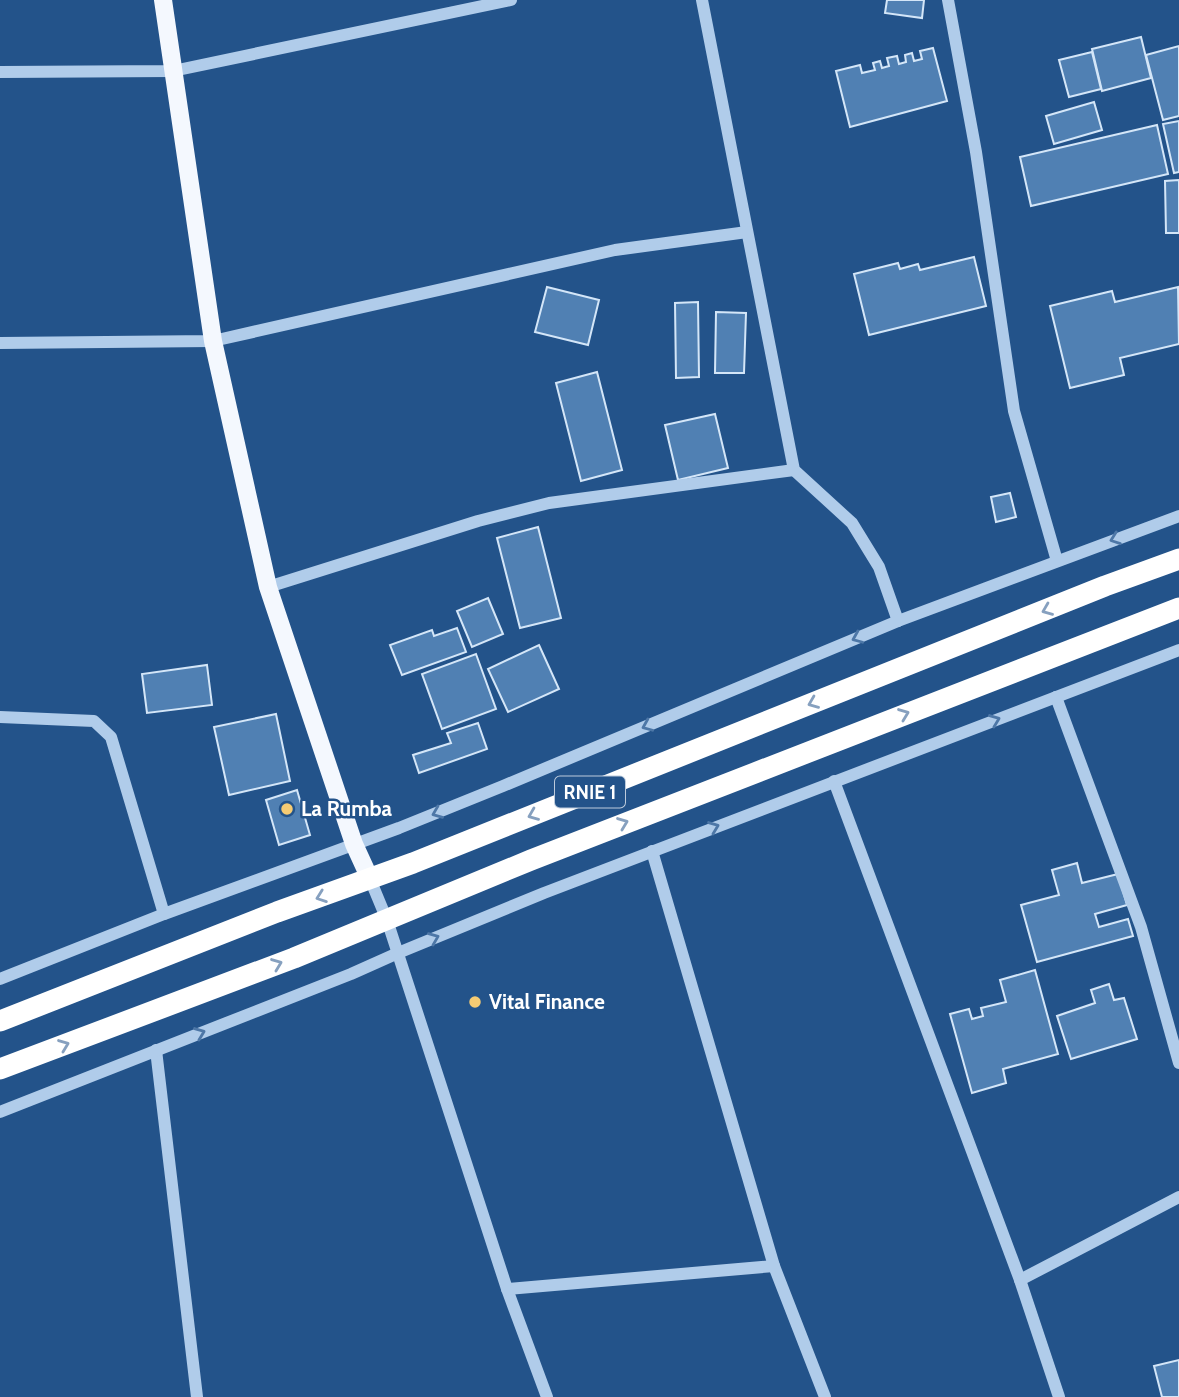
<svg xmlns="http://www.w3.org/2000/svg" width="1179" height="1397" viewBox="0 0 1179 1397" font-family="Cabin,sans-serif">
<rect width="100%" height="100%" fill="#23538a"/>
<g fill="#5080b3" stroke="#d4e6f8" stroke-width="2">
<polygon points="887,0 924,0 922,18 885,13"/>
<polygon points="1141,37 1151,78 1102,91 1092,49"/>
<polygon points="1179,46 1179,116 1163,120 1146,55"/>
<polygon points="933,48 947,101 850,127 836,71 860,65 862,73 875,70 873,63 880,61 882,68 889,66 887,58 897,56 899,64 906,62 905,55 912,53 914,61 922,59 920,51"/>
<polygon points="1092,52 1101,89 1069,97 1059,60"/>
<polygon points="1094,102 1102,130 1054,144 1046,116"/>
<polygon points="1179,121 1179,172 1174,173 1163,124"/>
<polygon points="1157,125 1168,174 1031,206 1020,157"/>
<polygon points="1179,180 1179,233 1166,233 1165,181"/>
<polygon points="974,257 986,306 869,335 854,274 898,263 900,269 918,264 920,270"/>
<polygon points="547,287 599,300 588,345 535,332"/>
<polygon points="1178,287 1179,344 1120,358 1124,375 1070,388 1050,306 1112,291 1115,302"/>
<polygon points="698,302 699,377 676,378 675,303"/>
<polygon points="716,312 746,313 744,373 715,373"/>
<polygon points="597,372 622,470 581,481 556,383"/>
<polygon points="715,414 728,468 678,480 665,425"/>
<polygon points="1010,493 1016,517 996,522 991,497"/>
<polygon points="538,527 561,618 520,628 497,538"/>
<polygon points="488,598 503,634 472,647 457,611"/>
<polygon points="457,628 466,652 402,675 390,645 432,630 434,636"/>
<polygon points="539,645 559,689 508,712 488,669"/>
<polygon points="476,654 496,709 442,729 422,674"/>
<polygon points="207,665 212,705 147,713 142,674"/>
<polygon points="276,714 290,781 229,795 214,727"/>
<polygon points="478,723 487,749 419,773 413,755 451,743 447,733"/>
<polygon points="297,790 310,835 279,845 266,800"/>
<polygon points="1077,863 1082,883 1118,874 1127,905 1095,914 1099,927 1128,919 1133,936 1037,962 1021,905 1059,895 1052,870"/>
<polygon points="1035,970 1058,1054 1003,1069 1006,1083 972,1093 950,1014 969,1009 972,1019 983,1016 981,1008 1006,1002 1000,980"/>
<polygon points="1109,984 1114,1000 1124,998 1137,1039 1071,1059 1057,1016 1095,1003 1091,990"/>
<polygon points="1179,1360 1179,1397 1162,1397 1154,1366"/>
</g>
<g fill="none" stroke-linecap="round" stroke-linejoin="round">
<g stroke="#b0ccea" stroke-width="12">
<polyline points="702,0 794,470 852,523 879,567 898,621"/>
<polyline points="948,0 976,152 1014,411 1057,561"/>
<polyline points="0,72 173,71 511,0"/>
<polyline points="0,343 213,341 615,250 747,232"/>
<polyline points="268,587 478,521 549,503 794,470"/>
<polyline points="1056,697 1141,927 1179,1063"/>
<polyline points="0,717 94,721 111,737 164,914"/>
<polyline points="834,781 1020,1280 1059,1397"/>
<polyline points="652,851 774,1266 825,1397"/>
<polyline points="370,879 387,920 507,1289 547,1397"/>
<polyline points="0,979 164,914 399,828 503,786 898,621 1179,516"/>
<polyline points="156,1050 197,1397"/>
<polyline points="0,1112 351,974 398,953 544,893 1179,650"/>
<polyline points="1020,1280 1179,1197"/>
<polyline points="507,1289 774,1266"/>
</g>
<polyline stroke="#f4f8fe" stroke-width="18" points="163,0 213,341 268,587 354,844 370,879"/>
<g stroke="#fff" stroke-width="21">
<polyline points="0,1021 277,912 413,863 1105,586 1179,559"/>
<polyline points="0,1069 294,958 531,860 1179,608"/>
</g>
</g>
<defs><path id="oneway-chevron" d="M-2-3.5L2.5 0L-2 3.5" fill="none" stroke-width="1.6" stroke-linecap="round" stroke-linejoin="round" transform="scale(1.75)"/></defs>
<g stroke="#4d77a7">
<use href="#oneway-chevron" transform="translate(1115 539) rotate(160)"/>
<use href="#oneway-chevron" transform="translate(857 638) rotate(157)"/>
<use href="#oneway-chevron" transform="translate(995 720) rotate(-21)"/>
<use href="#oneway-chevron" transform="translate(647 726) rotate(157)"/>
<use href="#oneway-chevron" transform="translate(437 813) rotate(158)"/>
<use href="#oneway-chevron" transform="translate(714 827) rotate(-21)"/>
<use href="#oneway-chevron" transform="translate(434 938) rotate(-22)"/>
<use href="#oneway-chevron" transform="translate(200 1033) rotate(-21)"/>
</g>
<g stroke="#86a0bf">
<use href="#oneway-chevron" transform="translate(1047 610) rotate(158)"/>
<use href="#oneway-chevron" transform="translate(813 703) rotate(158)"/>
<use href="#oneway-chevron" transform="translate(904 714) rotate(-21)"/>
<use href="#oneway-chevron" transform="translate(533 815) rotate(158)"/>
<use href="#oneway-chevron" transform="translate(623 823) rotate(-21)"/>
<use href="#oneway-chevron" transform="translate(321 897) rotate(160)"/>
<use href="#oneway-chevron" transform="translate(277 964) rotate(-21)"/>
<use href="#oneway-chevron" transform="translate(64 1045) rotate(-21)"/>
</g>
<g fill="#f5cb73" stroke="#23538a" stroke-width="2.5">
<circle cx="287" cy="809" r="7"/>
<circle cx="475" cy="1002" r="7"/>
</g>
<g text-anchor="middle" stroke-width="5" stroke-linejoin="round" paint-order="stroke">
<rect fill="#23538a" stroke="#bdcbdc" stroke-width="2" x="555" y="776.5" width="70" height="31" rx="5"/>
<g font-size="19" font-weight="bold" fill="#fff">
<text x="590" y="799">RNIE 1</text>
</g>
<g font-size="21" font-weight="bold" fill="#fff" stroke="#23538a" text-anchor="start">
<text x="301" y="816">La Rumba</text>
<text x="489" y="1009">Vital Finance</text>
</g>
</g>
</svg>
